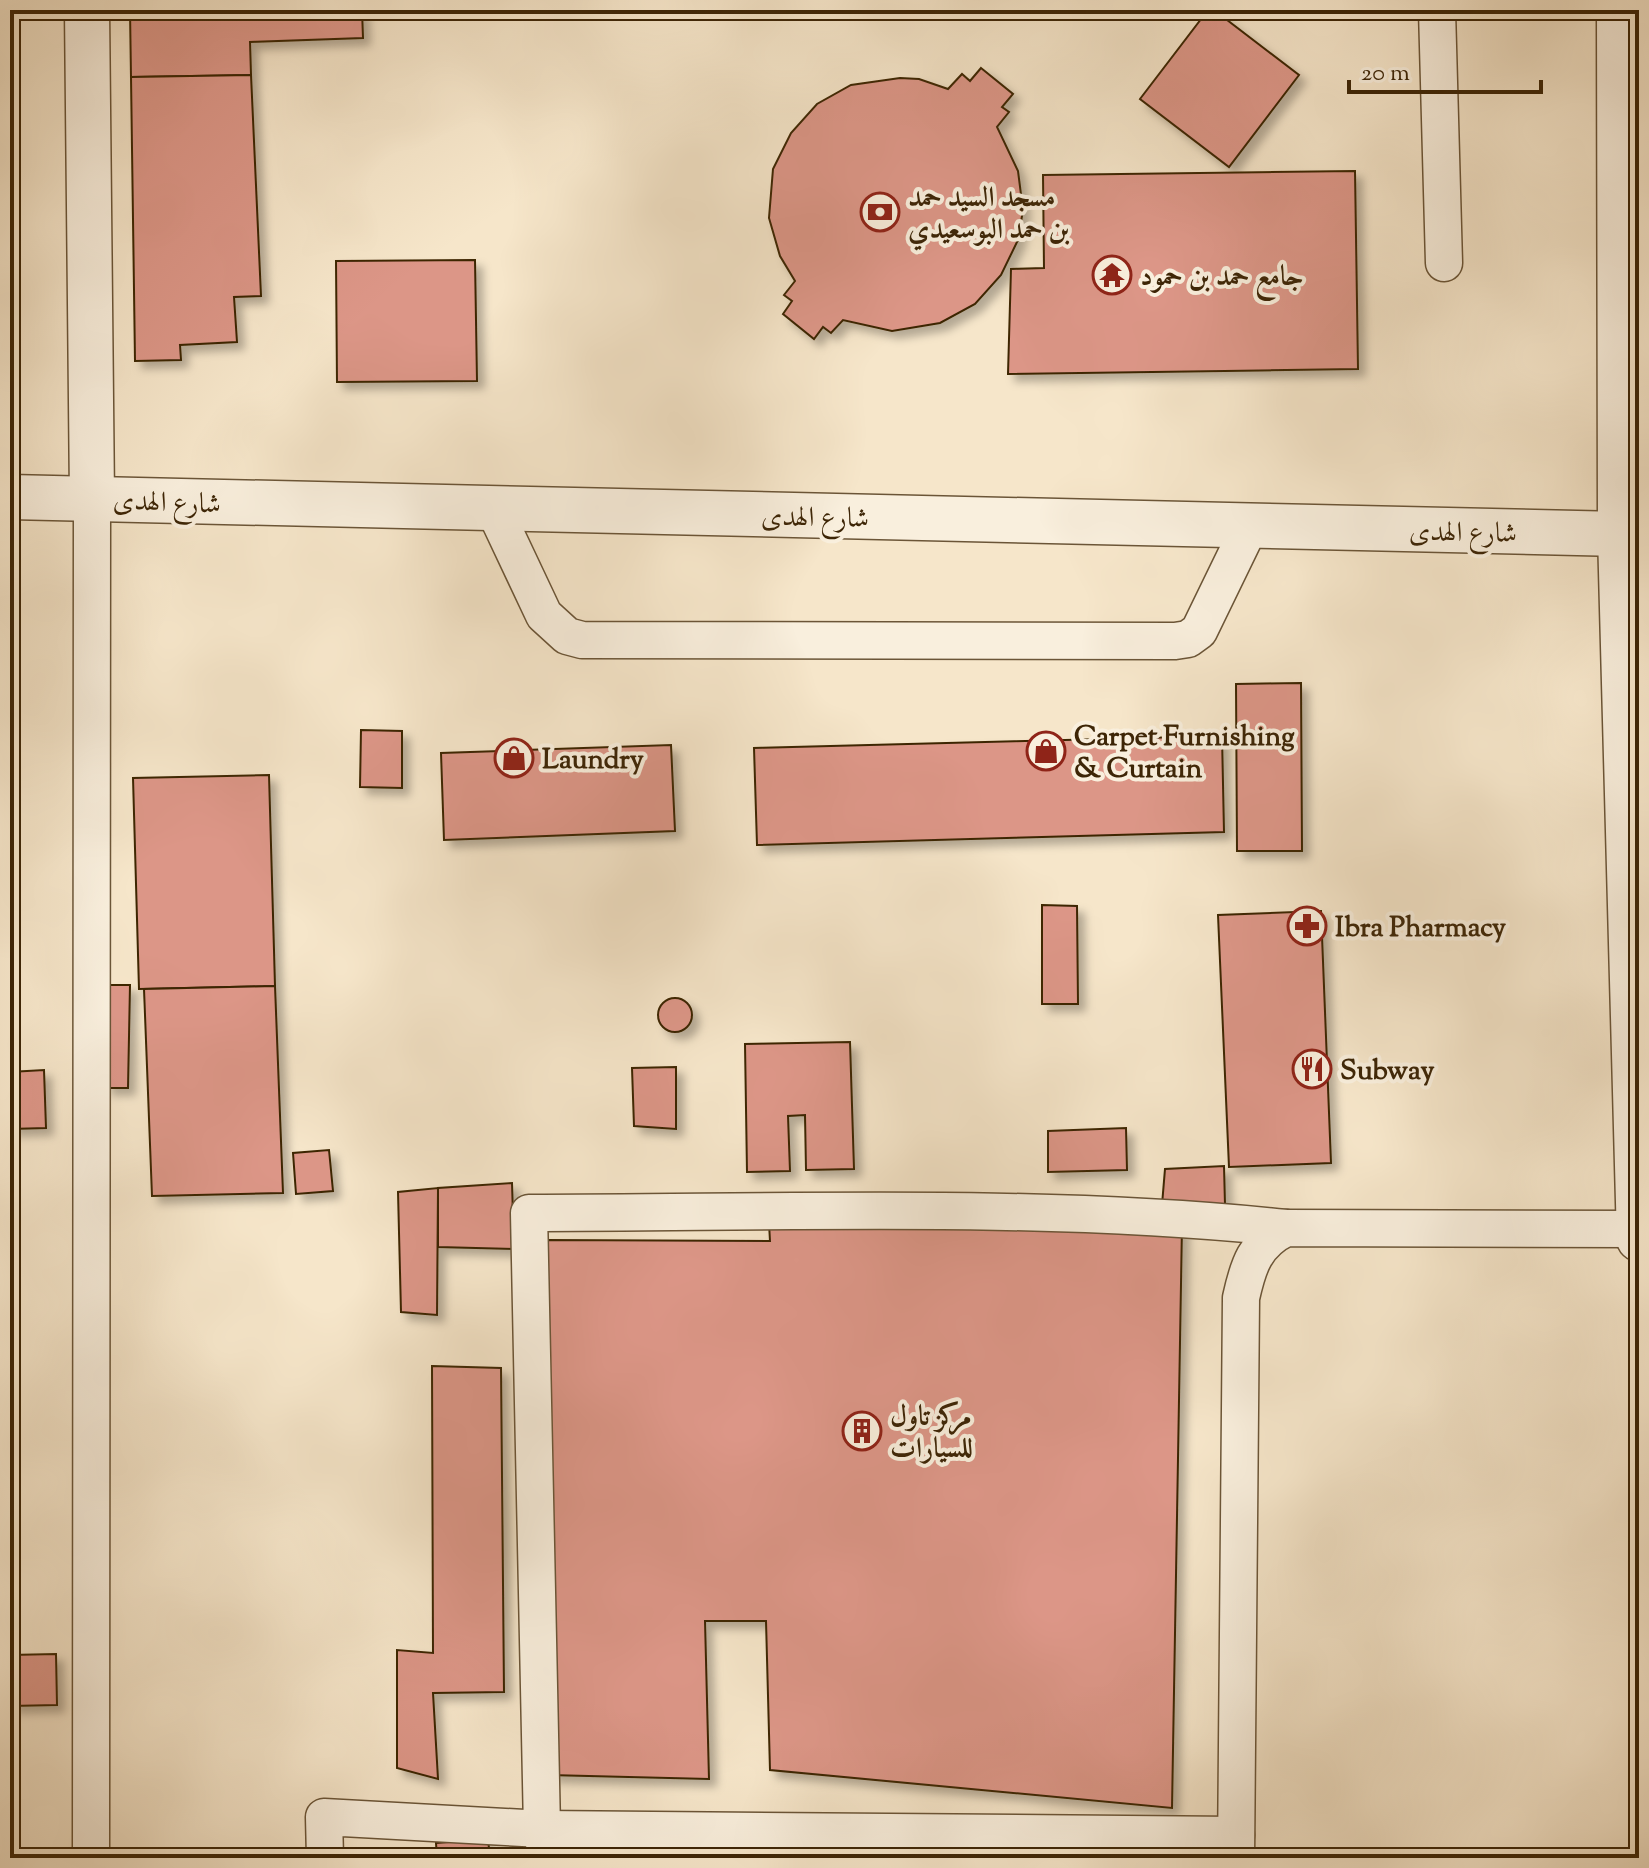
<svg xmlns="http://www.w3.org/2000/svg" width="1649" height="1868" viewBox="0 0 1649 1868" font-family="'Sorts Mill Goudy',Amiri,serif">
<defs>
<filter id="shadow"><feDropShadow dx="7" dy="7" stdDeviation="4" flood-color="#0004"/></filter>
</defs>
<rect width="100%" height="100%" fill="#f6e6ca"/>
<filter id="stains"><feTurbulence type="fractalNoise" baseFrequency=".0025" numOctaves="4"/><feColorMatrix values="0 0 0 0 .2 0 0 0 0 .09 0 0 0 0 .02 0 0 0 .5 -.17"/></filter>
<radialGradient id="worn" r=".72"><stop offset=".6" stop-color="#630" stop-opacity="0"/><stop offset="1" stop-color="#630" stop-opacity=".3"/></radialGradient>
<g fill="#dc9687" stroke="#3d2506" stroke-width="2" filter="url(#shadow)">
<polygon points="130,10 362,10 363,38 250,42 251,75 131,77"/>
<polygon points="1208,10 1214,10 1299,75 1229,167 1140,99"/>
<polygon points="981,68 1013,94 1002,107 1009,112 997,127 1018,171 1023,210 1018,240 1001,275 975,304 940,323 892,331 843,320 831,333 823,327 814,339 783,314 792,301 784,295 795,281 780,256 769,218 773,169 791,133 817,104 851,85 900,78 919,79 948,89 962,74 970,81"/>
<polygon points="251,75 261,296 234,297 237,342 180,345 181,360 135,361 131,77"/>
<polygon points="1355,171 1358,369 1008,374 1011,269 1044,268 1043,175"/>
<polygon points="475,260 477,381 337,382 336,261"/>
<polygon points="1301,683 1302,851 1237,851 1236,684"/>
<polygon points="361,730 402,731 402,788 360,787"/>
<polygon points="1222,736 1224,832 757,845 754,748"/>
<polygon points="671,745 675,831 444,840 441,753"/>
<polygon points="269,775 275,986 139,989 133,778"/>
<polygon points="1042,905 1077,906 1078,1004 1042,1004"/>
<polygon points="1321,911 1331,1163 1229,1167 1218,915"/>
<polygon points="107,985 130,985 128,1088 105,1088"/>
<polygon points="275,986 283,1193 152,1196 144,989"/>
<circle cx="675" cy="1015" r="17"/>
<polygon points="850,1042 854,1169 806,1170 805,1115 788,1116 790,1171 747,1172 745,1044"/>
<polygon points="676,1067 676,1129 634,1126 632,1068"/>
<polygon points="44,1070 46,1128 10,1129 10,1072"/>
<polygon points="1126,1128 1127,1170 1048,1172 1048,1131"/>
<polygon points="329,1150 333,1191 296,1194 293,1153"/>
<polygon points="1224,1166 1225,1205 1162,1205 1165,1169"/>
<polygon points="512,1183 514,1249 438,1247 438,1188"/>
<polygon points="438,1188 437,1315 401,1312 398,1192"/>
<polygon points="769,1223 1182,1225 1172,1808 770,1770 766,1621 705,1621 709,1779 549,1775 545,1240 770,1241"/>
<polygon points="432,1366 501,1368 504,1692 433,1693 438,1779 397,1768 397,1650 433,1653"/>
<polygon points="56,1654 57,1705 10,1706 10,1655"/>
<polygon points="488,1839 490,1858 437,1858 436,1843"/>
</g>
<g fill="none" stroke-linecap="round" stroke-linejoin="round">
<g stroke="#6b5537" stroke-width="39">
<g id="service">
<polyline points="1437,10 1444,263"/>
<polyline points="494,509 544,615 567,636 582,640 1175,641 1188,639 1199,631 1250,526"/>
<polyline points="91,1858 92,498"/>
<path d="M325 1858 324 1817 542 1829 529 1213C778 1213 1039 1202 1286 1228"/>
<polyline points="546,1858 542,1829 1236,1835"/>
<path d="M1236 1858 1241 1298C1248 1266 1255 1243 1286 1228L1639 1229"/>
</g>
</g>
<g stroke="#6b5537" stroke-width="47">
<polyline id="minor" points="87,10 92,498"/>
</g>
<g stroke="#6b5537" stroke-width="47">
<g id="tertiary">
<polyline points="1619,10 1620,534 1639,1239"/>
<polyline points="10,497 1620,534"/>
</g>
</g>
<use href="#service" stroke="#f9efdd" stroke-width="36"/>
<use href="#minor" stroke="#f9efdd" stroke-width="44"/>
<use href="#tertiary" stroke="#f9efdd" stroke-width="44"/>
</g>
<defs>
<g id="bank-ring" transform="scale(2)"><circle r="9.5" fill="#f9efdd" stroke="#8f2418" stroke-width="1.5"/><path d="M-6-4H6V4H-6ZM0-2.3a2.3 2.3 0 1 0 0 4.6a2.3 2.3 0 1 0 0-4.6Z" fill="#8f2418"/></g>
<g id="temple-ring" transform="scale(2)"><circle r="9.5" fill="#f9efdd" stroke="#8f2418" stroke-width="1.5"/><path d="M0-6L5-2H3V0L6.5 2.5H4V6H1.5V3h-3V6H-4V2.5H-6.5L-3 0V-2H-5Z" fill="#8f2418"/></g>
<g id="shop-ring" transform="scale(2)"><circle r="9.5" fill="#f9efdd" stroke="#8f2418" stroke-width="1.5"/><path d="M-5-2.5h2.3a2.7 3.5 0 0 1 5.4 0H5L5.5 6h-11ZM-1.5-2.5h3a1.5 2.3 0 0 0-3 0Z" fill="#8f2418"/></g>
<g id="pharmacy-ring" transform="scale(2)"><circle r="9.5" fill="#f9efdd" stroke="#8f2418" stroke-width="1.5"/><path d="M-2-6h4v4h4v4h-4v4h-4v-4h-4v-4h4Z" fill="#8f2418"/></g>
<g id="restaurant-ring" transform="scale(2)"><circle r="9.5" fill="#f9efdd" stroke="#8f2418" stroke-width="1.5"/><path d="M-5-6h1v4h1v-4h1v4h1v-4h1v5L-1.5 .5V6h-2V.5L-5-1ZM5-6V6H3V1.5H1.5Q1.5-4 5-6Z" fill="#8f2418"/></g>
<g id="building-ring" transform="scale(2)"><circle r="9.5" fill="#f9efdd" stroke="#8f2418" stroke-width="1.5"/><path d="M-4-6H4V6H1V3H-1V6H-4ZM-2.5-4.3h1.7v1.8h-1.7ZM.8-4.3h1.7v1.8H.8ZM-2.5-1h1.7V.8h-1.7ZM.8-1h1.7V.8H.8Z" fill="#8f2418"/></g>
</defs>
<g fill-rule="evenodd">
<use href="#bank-ring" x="880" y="212"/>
<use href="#temple-ring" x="1112" y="275"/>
<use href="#shop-ring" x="1046" y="751"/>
<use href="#shop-ring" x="514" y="758"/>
<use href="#pharmacy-ring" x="1307" y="926"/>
<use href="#restaurant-ring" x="1312" y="1069"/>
<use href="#building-ring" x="862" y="1431"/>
</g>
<g text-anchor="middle" stroke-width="8" stroke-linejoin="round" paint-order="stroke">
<g font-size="28" font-weight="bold" fill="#3d2506" stroke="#f9efdd" text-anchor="start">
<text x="908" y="206">مسجد السيد حمد<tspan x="908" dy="32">بن حمد البوسعيدي</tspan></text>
<text x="1140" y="285">جامع حمد بن حمود</text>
<text x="1074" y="745">Carpet Furnishing<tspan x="1074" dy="32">&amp; Curtain</tspan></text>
<text x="542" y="768">Laundry</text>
<text x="1335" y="936">Ibra Pharmacy</text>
<text x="1340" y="1079">Subway</text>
<text x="890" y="1425">مركز تاول<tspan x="890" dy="32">للسيارات</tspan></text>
</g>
<g font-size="28" fill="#3d2506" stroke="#f9efdd">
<text transform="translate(167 501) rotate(2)" y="10">شارع الهدى</text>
<text transform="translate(815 516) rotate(1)" y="10">شارع الهدى</text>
<text transform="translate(1463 531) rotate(1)" y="10">شارع الهدى</text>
</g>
</g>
<rect width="1649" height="1868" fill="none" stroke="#f6e6ca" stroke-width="40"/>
<rect x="12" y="12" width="1625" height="1844" fill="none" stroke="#3d2506" stroke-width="4"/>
<rect x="20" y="20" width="1609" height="1828" fill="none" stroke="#3d2506" stroke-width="2"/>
<path d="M1349 80v12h192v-12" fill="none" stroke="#3d2506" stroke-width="4"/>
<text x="1361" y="80" font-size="24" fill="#3d2506" stroke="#f9efdd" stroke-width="6" paint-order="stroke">20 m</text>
<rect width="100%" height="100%" filter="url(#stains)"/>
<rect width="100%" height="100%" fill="url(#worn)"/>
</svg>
